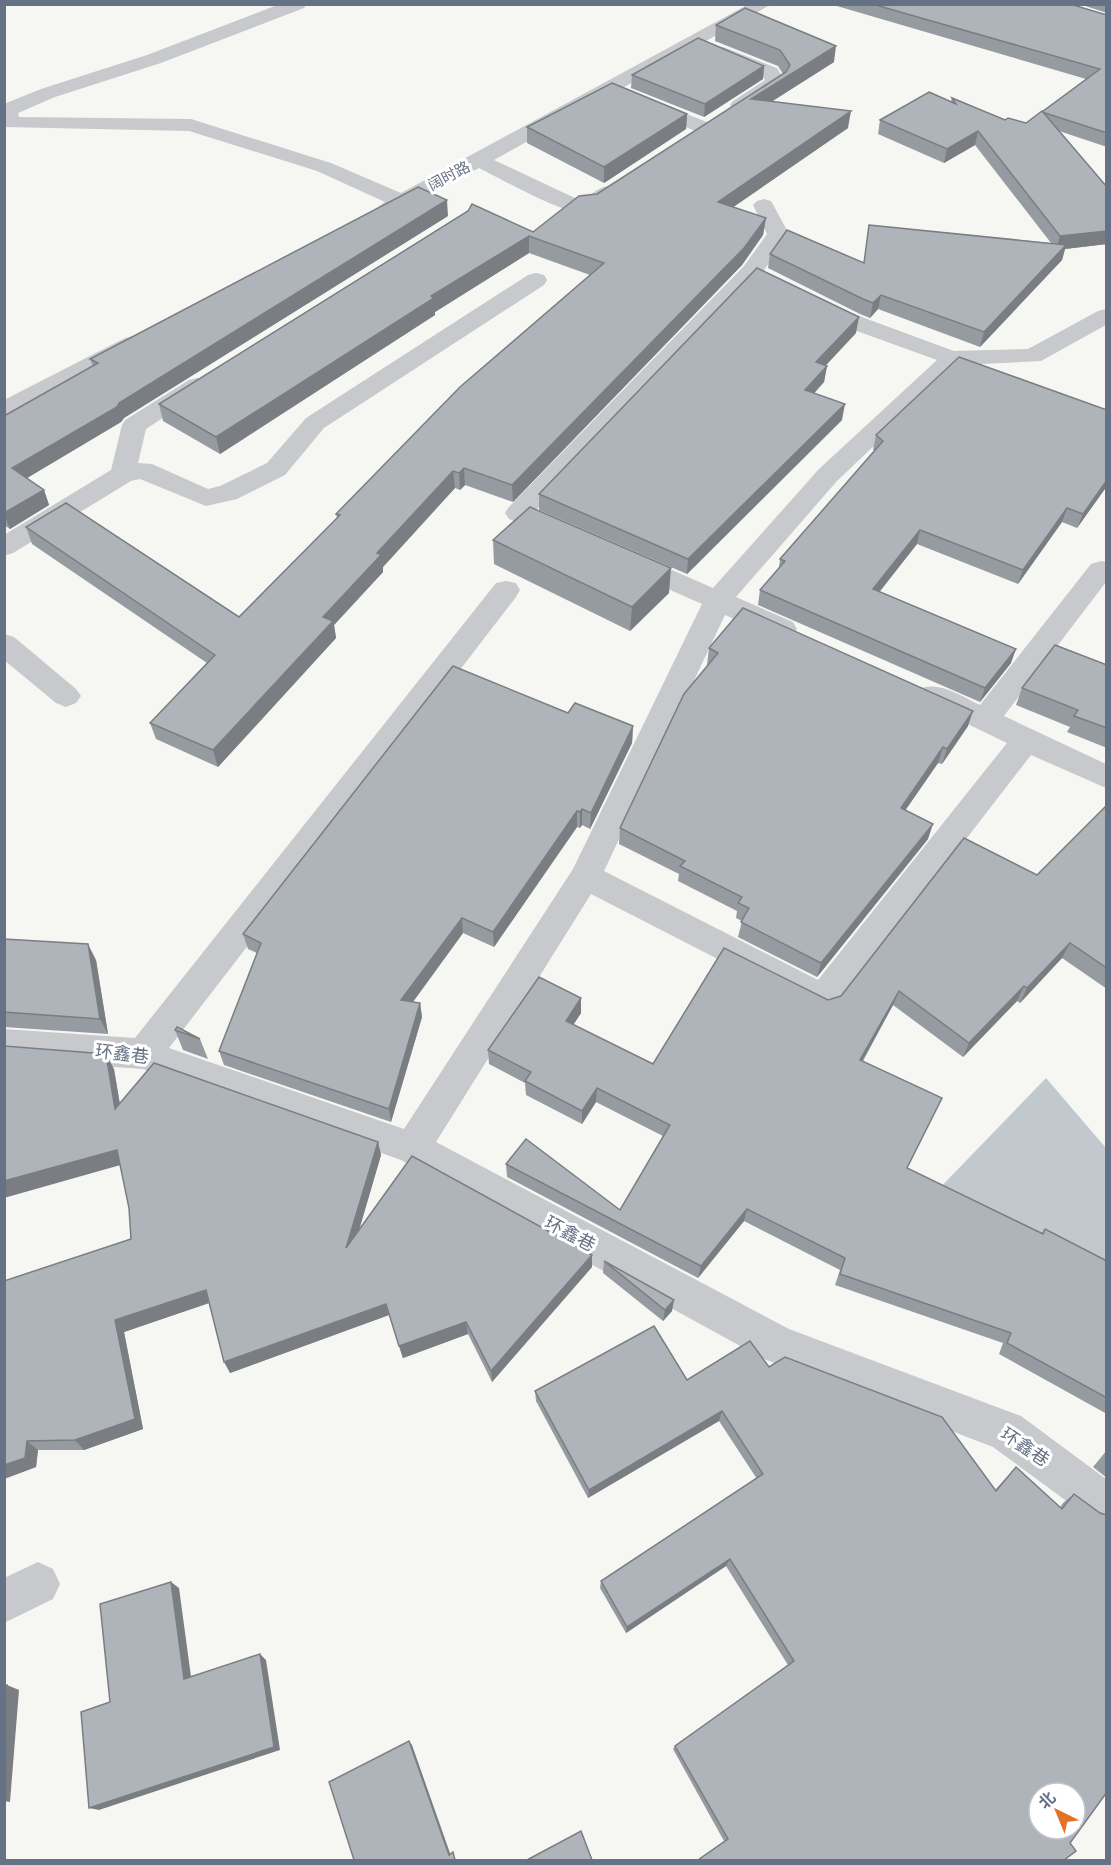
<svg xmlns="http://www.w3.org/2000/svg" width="1111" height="1865" viewBox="0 0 1111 1865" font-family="'IBM Plex Sans','Noto Sans SC',sans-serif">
<rect width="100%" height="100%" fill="#f6f7f3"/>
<polygon fill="#c1c9cf" points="1046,1078 1106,1148 1106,1306 903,1226"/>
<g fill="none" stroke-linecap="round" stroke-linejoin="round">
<g fill="#c7c9cd" fill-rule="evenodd">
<path d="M280 4H307L304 8 161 63 55 97 18 113 19 117 191 119 331 163 401 193 749 4H772L494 160 577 199C592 199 599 182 616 187L619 191C610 205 591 213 574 211 554 209 499 178 479 168L383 217 376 215 372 211 385 202 317 171 189 131 4 127V104L41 89 147 55Z"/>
<polygon points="723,47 777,68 786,82 747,109 733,109 730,105 733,101 765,80 763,76 716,57 714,53 716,49"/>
<polygon points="646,98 712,124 715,128 712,132 698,132 639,108 636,104 639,100"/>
<path d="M764 199 771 201 789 234 760 276 535 511 573 527 577 533 573 539C553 545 528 527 509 519L505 513 509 507 744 266 767 234 753 205 757 201Z"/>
<polygon points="536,273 544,275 547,280 544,285 324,428 285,475 237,499 206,506 140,479 131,481 13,553 4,556 4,535 111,470 122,425 125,420 189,380 197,378 205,380 209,385 205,390 146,429 138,463 152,464 208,489 220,486 267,463 306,418 528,275"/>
<path d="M818 298 859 316 954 351 1028 349 1098 311 1106 309V325L1041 361 982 364 979 370 971 372 956 368 837 481 736 597 793 622 797 629 793 636C771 642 745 623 725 615L604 871 818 980 1007 743 922 702 917 695 922 688C942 682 962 697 980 705L1091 564 1101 561 1106 562V582L1004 716 1106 764V788L1031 755 835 1009 823 1013 591 894 436 1142 789 1329 1021 1416 1106 1479V1525L1091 1519 993 1447 764 1359 401 1160 143 1069 4 1059V1029L135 1038 496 583 506 581 516 583 520 590 516 597 169 1048 404 1129 573 869 702 604 620 568 617 562 620 556 630 553 640 556 713 588 819 469 937 360 843 326 810 310 807 305 810 300Z"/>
<polygon points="133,336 141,338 145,343 141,348 13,415 4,417 4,400 125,338"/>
<polygon points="4,634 14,637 76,689 81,696 76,703 66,707 56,703 4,660"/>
<polygon points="38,1562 53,1569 60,1584 53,1599 4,1623 4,1578"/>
</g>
</g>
<g fill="#969ba1">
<polygon points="830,4 1070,4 1107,15 1107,147 1059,131 1107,187 1107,244 1065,249 1062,260 980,347 878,309 870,318 860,314 768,268 770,254 864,263 869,225 1051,243 975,145 944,163 878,134 880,120 951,101 952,98 1005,120 1026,123 1086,79"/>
<polygon points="1079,4 1107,4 1107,13"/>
<polygon points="716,25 834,62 771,102 848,128 733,207 766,218 763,235 742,265 513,502 465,485 460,490 455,488 383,567 383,572 334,625 336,638 218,767 156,739 150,723 207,663 32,544 26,527 239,617 337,518 336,514 590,275 529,253 435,312 435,315 220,454 163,421 159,404 533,232 597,194 783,74 778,66 715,41"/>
<polygon points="764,66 763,79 704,117 631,88 632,75"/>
<polygon points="687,114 686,129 604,183 527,143 527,127"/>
<polygon points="448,216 124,418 121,422 27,478 44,490 49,505 10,529 4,525 4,416 93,366 90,359"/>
<polygon points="856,333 825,366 827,366 824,382 814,393 842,420 687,574 539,510 539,494"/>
<polygon points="1107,410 1107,486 1077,528 1062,522 1018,584 917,544 879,592 1011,663 980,702 758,605 760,590 779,568 780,559 875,451 873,450 876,435"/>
<polygon points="493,540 669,593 630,631 494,564"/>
<polygon points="709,648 968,726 942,764 938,763 905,810 928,839 817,977 738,937 742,921 736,918 737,911 678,881 679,874 619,844 620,828 708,665 707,665"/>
<polygon points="1107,665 1107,748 1067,732 1070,727 1016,705 1022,688"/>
<polygon points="568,713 633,726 632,743 590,829 582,825 580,828 577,827 494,947 463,933 413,1002 420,1003 422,1017 391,1122 224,1065 219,1051 257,953 248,949 243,934"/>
<polygon points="1107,805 1107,989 1062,958 1020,1003 1017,1001 963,1057 893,1005 863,1061 907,1168 1042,1233 1045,1229 1107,1261 1107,1414 999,1354 1003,1343 835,1285 840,1270 744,1221 698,1278 507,1177 506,1164 620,1210 663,1136 596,1102 582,1124 526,1095 525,1083 489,1064 488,1050 581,998 581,1013 573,1025 653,1064 841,996 1037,875"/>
<polygon points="4,939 96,960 108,1034 4,1027"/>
<polygon points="175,1030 200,1039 208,1059 183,1050"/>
<polygon points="114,1069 120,1104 378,1142 381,1155 359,1230 592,1267 492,1382 468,1334 403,1358 389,1315 230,1373 209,1303 124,1332 143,1429 84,1450 38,1450 36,1467 4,1479 131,1239 129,1208"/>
<polygon points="604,1261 672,1311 663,1321 603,1273"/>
<polygon points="769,1367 995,1490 1016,1467 1060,1507 1064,1502 1074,1494 1070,1843 1064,1860 697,1860 724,1841 673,1749 675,1746 788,1665 726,1566 626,1633 600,1588 601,1581 757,1479 719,1421 588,1498 536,1401 535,1391 687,1380"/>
<polygon points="1107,1450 1107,1478 1093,1467"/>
</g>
<g fill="#7a7e83">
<polygon points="836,46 834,62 749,116 751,99"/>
<polygon points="764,66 763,79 704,117 705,104"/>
<polygon points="851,111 848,128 716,219 718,202"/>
<polygon points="687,114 686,129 604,183 604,167"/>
<polygon points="978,131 975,145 944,163 947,149"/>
<polygon points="447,200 448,216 124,418 121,422 17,484 12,468"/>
<polygon points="766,218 763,235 742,265 513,502 512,485"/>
<polygon points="1107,231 1107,244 1065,249 1062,260 980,347 984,332 1056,250 1060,236"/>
<polygon points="529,236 529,253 435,312 435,315 220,454 216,437 431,296"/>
<polygon points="881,295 878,309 870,318 873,303"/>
<polygon points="859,317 856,333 814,378 816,362"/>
<polygon points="827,366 824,382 803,406 805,390"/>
<polygon points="845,404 842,420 687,574 688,559"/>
<polygon points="464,468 465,485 460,490 459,473"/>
<polygon points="453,471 455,488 383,567 383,572 334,625 336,638 218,767 213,750 323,617 377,553"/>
<polygon points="1107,480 1107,486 1077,528 1083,514"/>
<polygon points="44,490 49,505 10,529 4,513"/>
<polygon points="1067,508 1062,522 1018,584 1023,570"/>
<polygon points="920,530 917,544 870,604 873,589"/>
<polygon points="671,568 669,593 630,631 632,607"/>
<polygon points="1016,649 1011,663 980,702 985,688"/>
<polygon points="973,711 968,726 942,764 947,749"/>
<polygon points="633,726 632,743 590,829 591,813"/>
<polygon points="943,747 938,763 896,824 901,808"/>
<polygon points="582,809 582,825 580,828 580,812"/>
<polygon points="577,811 577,827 494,947 493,932"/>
<polygon points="933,824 928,839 817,977 821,963"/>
<polygon points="462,918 463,933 404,1014 401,1000"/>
<polygon points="1070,943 1062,958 1020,1003 1027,988"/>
<polygon points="88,944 96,960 108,1034 100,1019"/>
<polygon points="1024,986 1017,1001 963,1057 969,1043"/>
<polygon points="899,991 893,1005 855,1074 860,1060"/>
<polygon points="581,998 581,1013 566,1036 566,1021"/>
<polygon points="420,1003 422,1017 391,1122 389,1109"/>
<polygon points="106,1054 114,1069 123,1124 115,1109"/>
<polygon points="597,1088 596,1102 582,1124 582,1111"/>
<polygon points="378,1142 381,1155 350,1261 346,1248"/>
<polygon points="117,1150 124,1164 4,1198 4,1181"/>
<polygon points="747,1209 744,1221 698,1278 701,1266"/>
<polygon points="592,1255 592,1267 492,1382 491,1371"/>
<polygon points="206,1290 212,1302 124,1332 143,1429 84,1450 75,1440 115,1320"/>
<polygon points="674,1300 672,1311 663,1321 665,1310"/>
<polygon points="386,1304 389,1315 230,1373 224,1362"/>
<polygon points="466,1322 468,1334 403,1358 399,1346"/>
<polygon points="722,1411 719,1421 588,1498 589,1490"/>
<polygon points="27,1441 38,1450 36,1467 4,1479 4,1465"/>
<polygon points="730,1559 726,1566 626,1633 627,1627"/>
<polygon points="171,1582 179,1588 192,1684 184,1679"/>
<polygon points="260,1654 266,1660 280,1750 99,1810 89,1808"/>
<polygon points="7,1685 19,1690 10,1802 4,1801 4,1721"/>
<polygon points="409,1741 412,1745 451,1856 449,1855"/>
</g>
<g fill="#afb4bb" stroke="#7a7e83" stroke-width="1.5" fill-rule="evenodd">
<polygon points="872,4 1070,4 1107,15 1107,133 1042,112 1100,69"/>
<polygon points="745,8 836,46 751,99 851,111 718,202 766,218 744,248 512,485 464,468 459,473 453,471 377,553 381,555 323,617 333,621 213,750 150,723 215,655 26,527 66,503 239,617 340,515 336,514 460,387 604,263 529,236 431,296 434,298 216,437 159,404 468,211 472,204 533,232 579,196 597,194 786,72 790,65 780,50 716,25"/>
<polygon points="698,38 764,66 705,104 632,75"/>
<polygon points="612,83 687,114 604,167 527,127"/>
<polygon points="929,92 956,104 952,98 1005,120 1008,118 1026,123 1042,111 1107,187 1107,231 1060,236 978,131 947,149 880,120"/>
<polygon points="418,187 447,200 119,403 117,407 12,468 44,490 4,513 4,416 98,363 90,359"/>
<polygon points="869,225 1066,245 984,332 881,295 873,303 863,299 770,254 787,230 864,263"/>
<polygon points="757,268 859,317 816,362 827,366 805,390 845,404 688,559 539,494"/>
<polygon points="959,357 1107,410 1107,480 1083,514 1067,508 1023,570 920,530 873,589 1016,649 985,688 760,590 785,561 780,559 883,441 876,435"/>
<polygon points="530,507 671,568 632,607 493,540"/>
<polygon points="743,608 973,711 947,749 943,747 901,808 933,824 821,963 741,922 749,908 738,903 742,897 680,866 685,861 620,828 684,694 718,653 709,648"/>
<polygon points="1055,645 1107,665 1107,728 1074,716 1078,710 1022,688"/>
<polygon points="453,666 568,713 575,703 633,726 591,813 582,809 580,812 577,811 493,932 462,918 401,1000 420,1003 389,1109 219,1051 261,943 243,934"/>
<polygon points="1107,805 1107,968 1070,943 1027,988 1024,986 969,1043 899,991 860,1060 942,1098 907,1168 1043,1234 1045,1229 1107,1261 1107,1398 1007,1343 1011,1333 840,1274 845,1258 747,1209 701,1266 506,1164 526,1139 620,1210 670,1125 597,1088 582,1111 525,1081 531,1072 488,1050 539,977 581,998 566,1021 653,1064 724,948 828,1000 841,996 964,838 1037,875"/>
<polygon points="4,939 88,944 100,1019 4,1012"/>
<polygon points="177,1027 200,1039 175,1030"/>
<polygon points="4,1046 106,1054 115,1109 154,1063 378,1142 346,1248 412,1156 592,1255 491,1371 466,1322 399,1346 386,1304 224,1362 206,1290 115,1320 135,1419 75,1440 27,1441 25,1458 4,1465 4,1281 131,1239 129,1208 117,1150 4,1181"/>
<polygon points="604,1261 674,1300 665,1310"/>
<path d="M654 1326 687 1380 750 1341 769 1367 785 1357 942 1417 996 1491 1016 1467 1062 1509 1074 1494 1100 1513 1107 1515V1792L1070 1843 1076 1851 1064 1860H698L728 1839 675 1746 794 1661 730 1559 627 1627 601 1581 763 1474 722 1411 589 1490 535 1391ZM1039 1793H1075V1829H1039Z"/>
<polygon points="171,1582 184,1679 260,1654 274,1747 89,1808 81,1712 110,1702 100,1604"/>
<polygon points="7,1685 4,1721 4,1686"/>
<polygon points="409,1741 449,1855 453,1852 455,1860 354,1860 329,1782"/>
<polygon points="581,1831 592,1860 527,1860"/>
</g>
<g text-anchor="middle" stroke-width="6" stroke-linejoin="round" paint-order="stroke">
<g font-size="15" fill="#657184" stroke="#fff">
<text transform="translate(449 176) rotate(-28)" y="5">阔时路</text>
</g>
<g font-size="18" fill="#657184" stroke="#fff">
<text transform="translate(122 1054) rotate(7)" y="6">环鑫巷</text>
<text transform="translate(570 1234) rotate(28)" y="6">环鑫巷</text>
<text transform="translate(1025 1447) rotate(34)" y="6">环鑫巷</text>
</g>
</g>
<rect width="1111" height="1865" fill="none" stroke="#657184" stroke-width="12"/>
<g transform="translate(1057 1811) rotate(317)"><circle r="28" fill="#ffffff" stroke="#c1c6ce" stroke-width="1.5"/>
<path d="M0-4.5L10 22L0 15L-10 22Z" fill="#e47226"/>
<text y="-9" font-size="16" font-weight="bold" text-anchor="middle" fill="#657184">北</text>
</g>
</svg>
